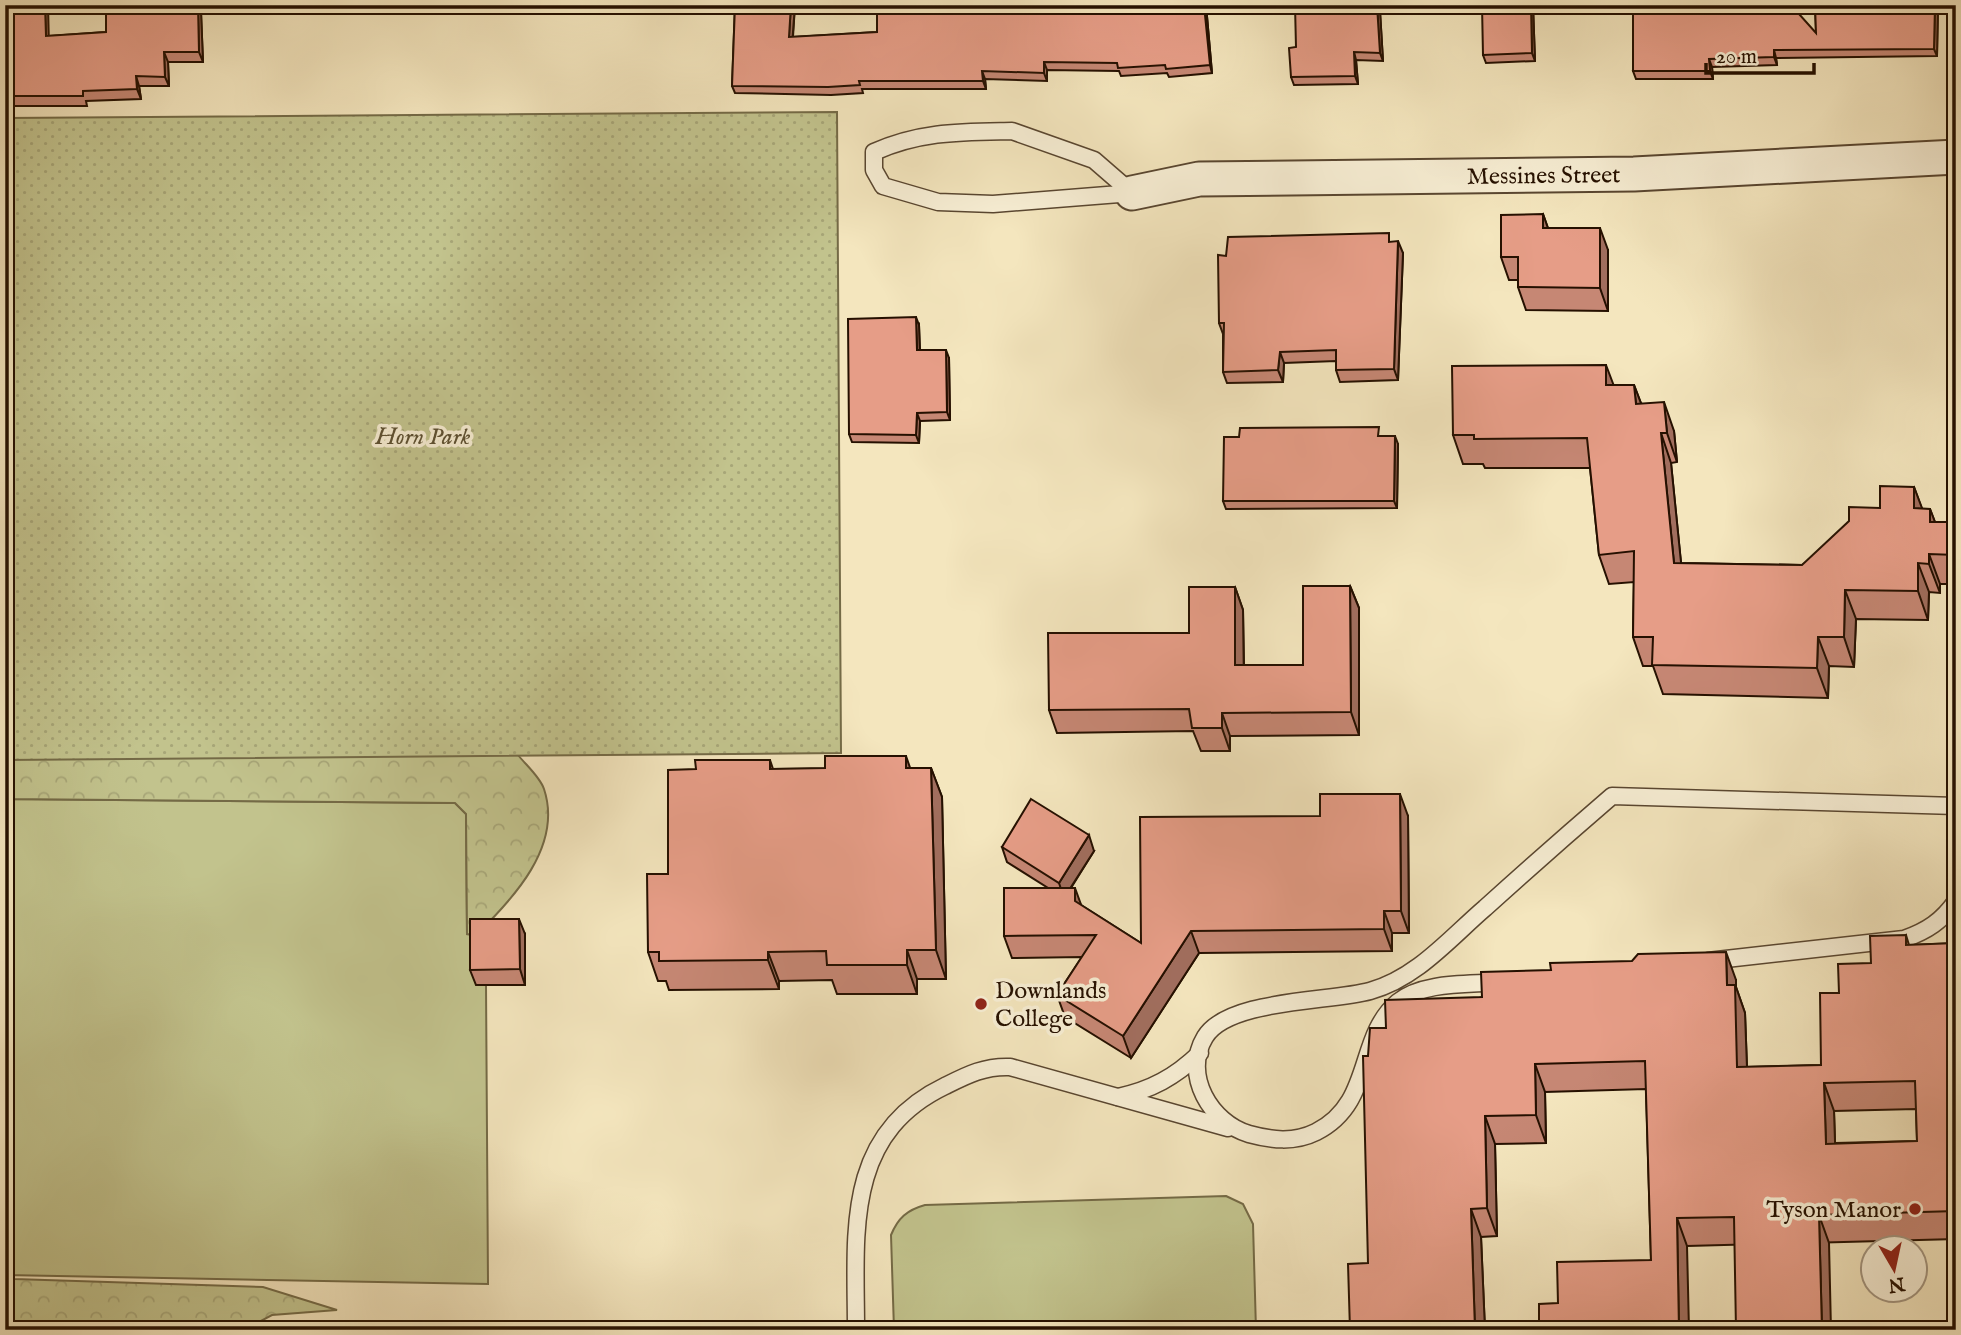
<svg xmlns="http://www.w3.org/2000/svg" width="1961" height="1335" viewBox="0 0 1961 1335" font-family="'IM FELL English',serif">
<defs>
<pattern id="forest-crowns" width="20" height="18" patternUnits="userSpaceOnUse" patternTransform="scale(1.75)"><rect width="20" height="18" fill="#c2c38d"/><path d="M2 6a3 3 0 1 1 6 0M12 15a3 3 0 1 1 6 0" fill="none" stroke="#a7a678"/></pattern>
<pattern id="park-dots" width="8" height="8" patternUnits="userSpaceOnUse" patternTransform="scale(1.75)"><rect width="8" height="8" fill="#c2c38d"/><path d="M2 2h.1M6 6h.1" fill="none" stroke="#a7a678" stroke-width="1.8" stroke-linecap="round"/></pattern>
</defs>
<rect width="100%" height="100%" fill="#f4e6be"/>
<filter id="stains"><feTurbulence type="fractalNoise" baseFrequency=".00286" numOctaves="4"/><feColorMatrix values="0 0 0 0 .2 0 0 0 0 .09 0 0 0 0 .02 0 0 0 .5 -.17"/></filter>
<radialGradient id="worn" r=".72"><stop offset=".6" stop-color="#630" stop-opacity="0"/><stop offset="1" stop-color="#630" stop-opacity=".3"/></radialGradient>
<g fill="#c2c38d" stroke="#746a46" stroke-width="2">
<polygon points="5,799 455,803 466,814 467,934 476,935 486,985 488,1284 5,1275"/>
<path d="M1226 1196 1243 1204 1253 1224 1256 1330H894L891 1235C898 1218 907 1210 925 1205Z"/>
</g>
<g fill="url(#forest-crowns)" stroke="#746a46" stroke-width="2">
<path d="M5 703 518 755C526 765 540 777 544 789 563 846 513 899 476 935L467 934 466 814 455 803 5 799Z"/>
<polygon points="5,1276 14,1279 263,1287 337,1310 272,1315 244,1330 5,1330"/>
</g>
<polygon fill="url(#park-dots)" stroke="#746a46" stroke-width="2" points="837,112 841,753 5,760 5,118"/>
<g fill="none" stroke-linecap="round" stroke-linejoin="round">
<g stroke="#594630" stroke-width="19">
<g id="lane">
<path d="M1012 131 1094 160 1132 193 993 204 938 202 883 186 874 170V152C921 131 962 132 1012 131Z"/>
<path d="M1708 961 1904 939C1927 931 1942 921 1956 901"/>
<path d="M1501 982C1470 985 1423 981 1398 1002 1356 1037 1374 1103 1316 1132 1294 1143 1271 1140 1249 1134 1211 1123 1182 1075 1205 1037 1228 999 1330 1002 1370 991 1417 978 1450 938 1485 908 1527 870 1569 833 1612 796L1956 806"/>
<path d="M1118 1097C1151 1090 1175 1077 1200 1053"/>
<path d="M856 1330C856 1234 843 1135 945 1086 967 1075 984 1066 1010 1067L1228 1128"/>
</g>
</g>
<g stroke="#594630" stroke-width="37">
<g id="street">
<path id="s1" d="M1132 193 1199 179 1634 174 1956 157"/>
</g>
</g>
<use href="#lane" stroke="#f8efd5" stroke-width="16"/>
<use href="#street" stroke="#f8efd5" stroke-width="33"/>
</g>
<g fill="#c68774" stroke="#251000" stroke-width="2" fill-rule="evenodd">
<polygon points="5,5 49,36 106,32 137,10 137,5 199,5 201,12 203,62 168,62 169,86 139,86 141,99 86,101 87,106 7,106 5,100"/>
<polygon points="735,5 795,5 793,37 877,32 984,13 1116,13 1106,8 1105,5 1206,5 1212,73 1169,77 1167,73 1121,76 1119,71 1047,70 1047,81 985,79 986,89 862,89 863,93 831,95 735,93 732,86"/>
<polygon points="1533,5 1535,61 1486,63 1483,55"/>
<polygon points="1815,5 1938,5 1937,56 1776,58 1777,65 1712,67 1713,79 1636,79 1633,71 1816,33"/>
<polygon points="1380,11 1383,61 1356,60 1358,84 1294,85 1291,77 1296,47"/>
<polygon points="1543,214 1548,228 1608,250 1608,311 1526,310 1518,287 1518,280 1509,280 1501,257"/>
<polygon points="1392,242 1403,253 1398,380 1340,382 1336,370 1336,361 1284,363 1283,382 1227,383 1223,372 1223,334 1219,323 1226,256"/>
<polygon points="919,325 920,350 949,358 950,420 920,421 919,443 852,442 849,434"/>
<polygon points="1613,385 1634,385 1641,403 1674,431 1677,462 1671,463 1681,563 1802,565 1880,508 1914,487 1922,509 1930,509 1935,522 1956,522 1956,584 1940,584 1940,593 1929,592 1928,620 1856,619 1854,667 1829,666 1828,698 1663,694 1653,666 1643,666 1633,637 1634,582 1609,584 1599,555 1590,468 1485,468 1483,464 1463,464 1453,435"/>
<polygon points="1382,436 1398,444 1397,508 1226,509 1223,501"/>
<polygon points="1350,586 1359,608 1359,735 1230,736 1230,751 1201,751 1193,731 1057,733 1049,710 1189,633 1235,587 1243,610 1244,665 1303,665"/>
<polygon points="770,760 773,769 931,768 942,797 946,979 917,979 917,994 837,994 832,980 779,981 779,989 669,990 666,981 658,981 648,952 696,769"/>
<polygon points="1408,816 1409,933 1392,933 1392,951 1199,953 1131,1058 1065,1017 1057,995 1082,957 1012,958 1004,936 1048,888 1007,862 1002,847 1094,851 1071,888 1081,905 1141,943"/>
<polygon points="525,934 525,985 476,985 470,970"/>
<path d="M1906 935 1909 945 1956 943V1239L1687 1246 1558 1303 1651 1260 1646 1089 1545 1092 1546 1143 1495 1144 1497 1236 1481 1237 1485 1330H1350L1368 1263V1056L1386 1028 1482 997 1736 980V987L1745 1013 1747 1067 1821 1065 1839 993 1871 963ZM1916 1109 1917 1141 1835 1143 1834 1111Z"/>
</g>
<g fill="#a16e5e" stroke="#251000" stroke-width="2">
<polygon points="45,5 48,5 49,46 46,36"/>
<polygon points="198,5 199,5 201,12 203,62 199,52"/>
<polygon points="791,5 795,5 792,45 789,37"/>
<polygon points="1204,5 1206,5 1212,73 1210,65"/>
<polygon points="1377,5 1380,11 1383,61 1380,53"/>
<polygon points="1531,5 1533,5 1535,61 1532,53"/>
<polygon points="1935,5 1938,5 1937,56 1934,49"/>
<polygon points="1774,50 1776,58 1777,65 1774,57"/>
<polygon points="164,52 168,62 169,86 165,77"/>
<polygon points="1354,52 1356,60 1358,84 1355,76"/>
<polygon points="1709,59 1712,67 1713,79 1710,71"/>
<polygon points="1044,62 1047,70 1047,81 1044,73"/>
<polygon points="982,71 985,79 986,89 983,81"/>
<polygon points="136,76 139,86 141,99 137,89"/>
<polygon points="1543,214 1551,237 1543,228"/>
<polygon points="1600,228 1608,250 1608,311 1600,288"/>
<polygon points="1398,241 1403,253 1398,380 1394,369"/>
<polygon points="916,317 919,325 920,358 917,350"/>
<polygon points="946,350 949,358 950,420 947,412"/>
<polygon points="1280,352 1284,363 1283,382 1278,370"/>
<polygon points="1606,365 1617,394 1606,385"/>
<polygon points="1634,385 1645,414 1636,404"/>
<polygon points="1664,402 1674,431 1677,462 1667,433"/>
<polygon points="917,413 920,421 919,443 916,435"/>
<polygon points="1661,433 1671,463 1684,592 1674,563"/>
<polygon points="1395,436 1398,444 1397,508 1394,501"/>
<polygon points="1914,487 1925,516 1914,508"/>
<polygon points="1930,509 1941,538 1930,522"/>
<polygon points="1929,554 1940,584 1940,593 1929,564"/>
<polygon points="1918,563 1929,592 1928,620 1918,591"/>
<polygon points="1350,586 1359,608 1359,735 1351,712"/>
<polygon points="1235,587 1243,610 1244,688 1235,665"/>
<polygon points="1845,590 1856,619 1854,667 1844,637"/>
<polygon points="1818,637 1829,666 1828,698 1817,668"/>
<polygon points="1222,713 1230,736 1230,751 1222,728"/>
<polygon points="906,756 916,785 906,768"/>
<polygon points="931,768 942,797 946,979 936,950"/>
<polygon points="1400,794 1408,816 1409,933 1401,911"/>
<polygon points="1089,835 1094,851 1064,898 1059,883"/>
<polygon points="1075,888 1083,910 1075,901"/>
<polygon points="1384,911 1392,933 1392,951 1384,929"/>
<polygon points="519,919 525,934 525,985 520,969"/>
<polygon points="1191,931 1199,953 1131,1058 1123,1036"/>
<polygon points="907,950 917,979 917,994 907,965"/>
<polygon points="768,952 779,981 779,989 768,960"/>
<polygon points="1726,952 1736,980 1736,987 1745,1013 1748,1095 1737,1067 1727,985"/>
<polygon points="1535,1064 1545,1092 1546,1143 1536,1115"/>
<polygon points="1824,1083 1834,1111 1836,1172 1826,1144"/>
<polygon points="1485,1116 1495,1144 1497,1236 1487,1208"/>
<polygon points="1471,1209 1481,1237 1485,1330 1475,1330"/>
<polygon points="1819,1215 1829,1243 1831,1330 1822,1330"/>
<polygon points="1677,1218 1687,1246 1689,1330 1679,1330"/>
</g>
<g fill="#e69d87" stroke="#251000" stroke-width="2" fill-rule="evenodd">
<polygon points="5,5 45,5 46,36 106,32 106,12 137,10 137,5 198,5 199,52 164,52 165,77 136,76 137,89 83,91 83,96 5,96"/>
<polygon points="735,5 791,5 789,37 877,32 877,5 981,5 981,13 1127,13 1113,5 1204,5 1210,65 1166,69 1165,65 1118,68 1117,63 1044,62 1044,73 982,71 983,81 859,81 860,85 828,87 732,86"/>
<polygon points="1295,5 1377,5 1380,53 1354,52 1355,76 1291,77 1289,48 1296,47"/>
<polygon points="1482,5 1531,5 1532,53 1483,55"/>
<polygon points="1633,5 1791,5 1816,33 1815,5 1935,5 1934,49 1774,50 1774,57 1709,59 1710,71 1633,71"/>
<polygon points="1543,214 1543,228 1600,228 1600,288 1518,287 1518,257 1501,257 1501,215"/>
<polygon points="1389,233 1389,242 1398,241 1394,369 1336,370 1336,350 1280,352 1278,370 1223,372 1224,323 1219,323 1218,255 1226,256 1228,237"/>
<polygon points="916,317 917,350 946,350 947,412 917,413 916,435 849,434 848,319"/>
<polygon points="1606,365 1606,385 1634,385 1636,404 1664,402 1667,433 1661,433 1674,563 1802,565 1849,521 1849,507 1880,508 1880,486 1914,487 1914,508 1930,509 1930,522 1956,522 1956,555 1929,554 1929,564 1918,563 1918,591 1845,590 1844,637 1818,637 1817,668 1652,665 1653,637 1633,637 1634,551 1599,555 1587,438 1474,439 1474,435 1453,435 1452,366"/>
<polygon points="1379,427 1378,436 1395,436 1394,501 1223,501 1224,437 1239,437 1240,428"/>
<polygon points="1303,586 1350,586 1351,712 1222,713 1222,728 1192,728 1189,709 1049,710 1048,633 1189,633 1189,587 1235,587 1235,665 1303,665"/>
<polygon points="825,756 906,756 906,768 931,768 936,950 907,950 907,965 827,965 826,951 768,952 768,960 659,961 659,952 648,952 647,874 668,874 668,770 696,769 695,760 770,760 770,769 825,768"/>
<polygon points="1320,794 1400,794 1401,911 1384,911 1384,929 1191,931 1123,1036 1057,995 1096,935 1004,936 1004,888 1075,888 1075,901 1141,943 1140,817 1320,816"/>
<polygon points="1031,799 1089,835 1059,883 1002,847"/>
<polygon points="470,919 519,919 520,969 470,970"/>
<path d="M1906 935V945L1956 943V1211L1819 1215 1822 1330H1736L1734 1217 1677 1218 1679 1330H1539V1304L1558 1303 1557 1262 1651 1260 1645 1061 1535 1064 1536 1115 1485 1116 1487 1208 1471 1209 1475 1330H1350L1348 1264 1368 1263 1363 1056H1368L1370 1028H1386L1385 1000 1482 997 1481 972 1551 970 1550 963 1632 961 1638 954 1726 952 1727 985H1735L1737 1067 1821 1065 1820 993H1839L1838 964 1871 963 1870 936ZM1915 1081 1917 1141 1826 1144 1824 1083Z"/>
</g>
<g fill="#8f2418" stroke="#f8efd5" stroke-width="2.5">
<circle cx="981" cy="1004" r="7"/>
<circle cx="1915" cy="1209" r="7"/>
</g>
<g text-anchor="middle" stroke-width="7" stroke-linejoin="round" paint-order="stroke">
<g font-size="24" fill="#251000" stroke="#f8efd5">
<text dy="8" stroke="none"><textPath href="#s1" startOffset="413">Messines Street</textPath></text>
</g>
<g font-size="24" font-style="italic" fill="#5c4f31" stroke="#f8efd5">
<text x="423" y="444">Horn Park</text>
</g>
<g font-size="24" fill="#251000" stroke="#f8efd5" text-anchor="start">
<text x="995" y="998">Downlands<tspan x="995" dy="28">College</tspan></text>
<text x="1901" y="1217" text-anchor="end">Tyson Manor</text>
</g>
</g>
<rect width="1961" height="1335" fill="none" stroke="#f4e6be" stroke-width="28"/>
<rect x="7" y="7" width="1947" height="1321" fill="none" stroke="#251000" stroke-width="3.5"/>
<rect x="14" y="14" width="1933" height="1307" fill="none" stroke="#251000" stroke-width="2"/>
<g transform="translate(1894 1269) rotate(171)"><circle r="33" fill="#f8efd5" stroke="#a49680" stroke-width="2"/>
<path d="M0-5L12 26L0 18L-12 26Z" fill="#8f2418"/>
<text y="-10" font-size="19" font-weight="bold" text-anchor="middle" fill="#251000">N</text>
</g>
<path d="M1706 63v10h108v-10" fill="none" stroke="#251000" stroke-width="3.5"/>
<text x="1716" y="63" font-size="21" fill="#251000" stroke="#f8efd5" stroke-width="5" paint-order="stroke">20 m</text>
<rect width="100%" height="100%" filter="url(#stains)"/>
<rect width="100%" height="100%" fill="url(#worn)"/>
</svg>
